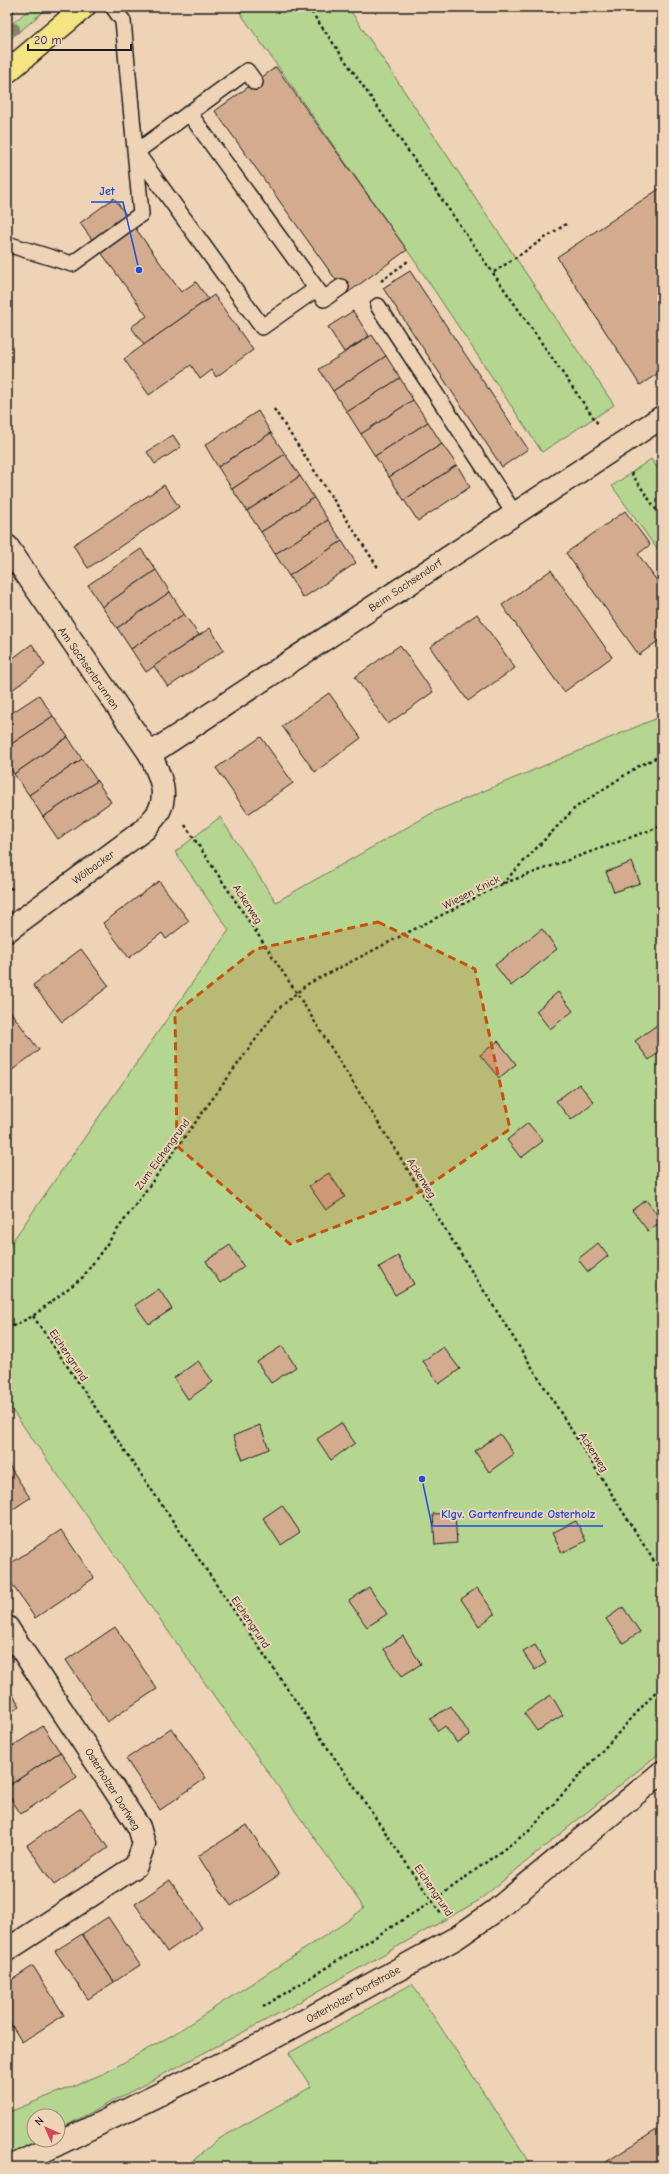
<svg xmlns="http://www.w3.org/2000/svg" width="669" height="2174" viewBox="0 0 669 2174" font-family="'Comic Neue',sans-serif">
<rect width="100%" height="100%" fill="#efd3b6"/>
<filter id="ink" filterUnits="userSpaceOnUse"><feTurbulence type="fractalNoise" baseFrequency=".025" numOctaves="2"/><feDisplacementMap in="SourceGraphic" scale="8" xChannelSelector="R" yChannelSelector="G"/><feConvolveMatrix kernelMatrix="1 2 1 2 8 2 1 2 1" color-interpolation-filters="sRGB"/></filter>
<g filter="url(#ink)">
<g fill="#b4d690" stroke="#687956">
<polygon points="32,7 49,7 7,42 7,28"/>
<polygon points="236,7 348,7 614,405 542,452 414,260"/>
<polygon points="651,459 662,475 662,556 612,486"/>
<polygon points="662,716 662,1751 478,1901 287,2009 58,2130 58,2116 34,2116 34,2140 39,2140 7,2156 7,2113 105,2073 174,2034 346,1922 364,1908 7,1403 7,1249 229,930 175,852 220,817 276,902 434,812"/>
<polygon points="412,1984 533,2167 186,2167 217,2140 311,2087 289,2053"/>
</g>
<g fill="#d3ac90" stroke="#1c1c1c">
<polygon points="276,67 407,250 346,294 215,111"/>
<polygon points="662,187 662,371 640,385 557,257"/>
<polygon points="114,198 181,292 196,282 208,299 144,345 131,327 147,316 80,223"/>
<polygon points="410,271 528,449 502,467 383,288"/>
<polygon points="214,295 253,350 216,377 212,370 200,379 191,365 149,395 124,359"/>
<polygon points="353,311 369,336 344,352 328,327"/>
<polygon points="372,335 386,356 333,391 319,369"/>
<polygon points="386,356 400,378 347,412 333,391"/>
<polygon points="400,378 413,400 361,434 347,412"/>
<polygon points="413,400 428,422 375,456 361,434"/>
<polygon points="258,411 271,433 218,467 205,445"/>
<polygon points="428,422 442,444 389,477 375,456"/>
<polygon points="271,433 285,454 232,489 218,467"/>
<polygon points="173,435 181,447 155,464 147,452"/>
<polygon points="442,444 457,465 404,500 389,477"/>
<polygon points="285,454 300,476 247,511 232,489"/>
<polygon points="457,465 470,487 418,521 404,500"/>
<polygon points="300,476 314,498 261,532 247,511"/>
<polygon points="164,485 179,507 88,568 73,545"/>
<polygon points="314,498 328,520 275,554 261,532"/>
<polygon points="625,511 650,545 638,554 662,588 662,638 639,655 566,553"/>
<polygon points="328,520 342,541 289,576 275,554"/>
<polygon points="342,541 356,563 303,598 289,576"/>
<polygon points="141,549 156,570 102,607 88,585"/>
<polygon points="156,570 170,592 117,628 102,607"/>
<polygon points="551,570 612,657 564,692 502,605"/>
<polygon points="170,592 184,614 131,649 117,628"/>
<polygon points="184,614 199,635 146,672 131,649"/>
<polygon points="477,614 515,668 468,701 430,647"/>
<polygon points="210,628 224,650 168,687 154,666"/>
<polygon points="32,644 45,665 7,694 7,658 9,661"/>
<polygon points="400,645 433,692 388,724 355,677"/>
<polygon points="329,693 361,738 315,772 282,726"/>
<polygon points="39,695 53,716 7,747 7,716"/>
<polygon points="53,716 68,737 14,774 7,763 7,747"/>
<polygon points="68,737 82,759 29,795 14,774"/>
<polygon points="261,737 293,783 248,814 216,768"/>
<polygon points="82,759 97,781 43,817 29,795"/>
<polygon points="97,781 111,802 58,839 43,817"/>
<polygon points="632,862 640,883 614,892 606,872"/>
<polygon points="159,881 189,921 166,939 162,933 129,958 103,923"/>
<polygon points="542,929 557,949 511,986 495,965"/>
<polygon points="81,949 109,986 62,1022 33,985"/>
<polygon points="558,992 573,1011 550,1029 536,1011"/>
<polygon points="7,1007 39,1050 11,1071 7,1065"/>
<polygon points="657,1025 662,1032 662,1050 649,1060 635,1041"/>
<polygon points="498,1041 516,1064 499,1078 480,1055"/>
<polygon points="7,1065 11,1071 7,1074"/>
<polygon points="579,1084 594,1102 571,1120 556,1101"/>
<polygon points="528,1123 543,1141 521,1158 507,1140"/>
<polygon points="329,1173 345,1197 326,1210 309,1186"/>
<polygon points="646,1200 662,1221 648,1231 632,1210"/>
<polygon points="598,1243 608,1256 588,1272 578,1259"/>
<polygon points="230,1245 244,1267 220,1283 206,1261"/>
<polygon points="398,1256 414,1284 395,1295 379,1267"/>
<polygon points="159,1289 172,1309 149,1324 135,1305"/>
<polygon points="282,1346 296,1367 271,1383 257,1362"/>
<polygon points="443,1347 460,1369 439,1384 423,1361"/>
<polygon points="198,1361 213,1382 188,1399 174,1378"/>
<polygon points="341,1423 355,1443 331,1460 317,1439"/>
<polygon points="260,1425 269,1449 243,1460 233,1436"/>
<polygon points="500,1434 514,1454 489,1472 475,1451"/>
<polygon points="7,1462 30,1498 7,1513"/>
<polygon points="282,1505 300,1532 281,1545 263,1518"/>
<polygon points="455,1513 457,1543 435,1545 433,1514"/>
<polygon points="576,1521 586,1541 562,1553 552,1533"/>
<polygon points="61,1530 94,1578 35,1618 7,1577 7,1566"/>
<polygon points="369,1587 387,1614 367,1627 349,1601"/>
<polygon points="477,1588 495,1614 479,1626 461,1599"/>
<polygon points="623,1607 640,1632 623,1643 606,1619"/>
<polygon points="115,1627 157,1689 107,1722 66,1660"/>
<polygon points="403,1636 421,1664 402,1676 384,1649"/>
<polygon points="535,1645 546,1663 535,1670 523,1652"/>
<polygon points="7,1686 20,1706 7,1715"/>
<polygon points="551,1695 563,1715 537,1731 524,1713"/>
<polygon points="451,1706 470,1735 457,1743 445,1726 438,1731 430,1719"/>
<polygon points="43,1726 60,1752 7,1787 7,1750"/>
<polygon points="171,1728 206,1778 160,1810 126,1759"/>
<polygon points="60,1752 77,1777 21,1814 7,1793 7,1787"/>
<polygon points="81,1808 108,1848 54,1885 27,1845"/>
<polygon points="247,1825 279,1875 231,1906 198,1856"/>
<polygon points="170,1880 202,1928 167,1952 135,1904"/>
<polygon points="108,1917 140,1965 114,1982 82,1934"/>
<polygon points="82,1934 114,1982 88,1999 55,1951"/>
<polygon points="33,1966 64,2015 22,2042 7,2018 7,1983"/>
<polygon points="658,2129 662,2135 662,2167 605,2167 603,2164"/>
</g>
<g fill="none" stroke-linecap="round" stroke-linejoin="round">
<g stroke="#1c1c1c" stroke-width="18">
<g id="service">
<polyline points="255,82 247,71 136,152 262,327 316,289"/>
<polyline points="189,113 324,299 341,287"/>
<polyline points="7,244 72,264 141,214 123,21 113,7"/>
<polyline points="378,306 514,513"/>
</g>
</g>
<g stroke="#1c1c1c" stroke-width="25">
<g id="minor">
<path d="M7 546 150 754C158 772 169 792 159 811 156 817 149 823 145 829L7 931"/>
<polyline points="150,754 662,417"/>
<polyline points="7,1627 139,1827 144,1844 136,1866 7,1950"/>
<polyline points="11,2167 262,2044 456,1938 495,1911 662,1772"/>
</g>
</g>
<g stroke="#1c1c1c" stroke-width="25">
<polyline id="primary" points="7,72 84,7"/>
</g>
<g stroke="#1c1c1c" stroke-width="2.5" stroke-dasharray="3 3" stroke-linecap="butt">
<polyline points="308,7 598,424"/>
<polyline points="7,17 19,7"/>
<polyline points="494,272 566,224"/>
<polyline points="381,281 408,261"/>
<polyline points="274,409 379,569"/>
<polyline points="631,473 662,518"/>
<polyline points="185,825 296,992 662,1574"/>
<polyline points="7,882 13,891"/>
<polyline points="502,884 575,808 637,767 662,755"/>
<polyline points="33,1316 441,1914"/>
<polyline points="7,1329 33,1316 83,1277 277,1010 306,985 502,884 662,826"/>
<polyline points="263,2007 433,1901 529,1831 662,1685"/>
</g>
<use href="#service" stroke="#efd3b6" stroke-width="15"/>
<use href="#minor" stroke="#efd3b6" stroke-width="22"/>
<use href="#primary" stroke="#f6e381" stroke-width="22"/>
</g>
<circle fill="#8b836e" cx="14" cy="29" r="6"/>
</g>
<path fill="#c9500e" fill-opacity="0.2" stroke="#c9500e" stroke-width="3" stroke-dasharray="8 5" stroke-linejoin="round" d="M378 922 475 969 510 1129 409 1199 290 1244 177 1146 175 1013 256 949Z"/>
<g text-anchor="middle" stroke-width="4" stroke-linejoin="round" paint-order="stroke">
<g font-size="11" fill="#1c1c1c" stroke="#efd3b6">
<text transform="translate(405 585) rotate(-34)" y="4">Beim Sachsendorf</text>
<text transform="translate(89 668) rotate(55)" y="4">Am Sachsenbrunnen</text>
<text transform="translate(93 867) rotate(-36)" y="4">Wölbacker</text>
<text transform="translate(471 892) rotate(-27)" y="4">Wiesen Knick</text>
<text transform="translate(248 904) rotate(57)" y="4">Ackerweg</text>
<text transform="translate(162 1154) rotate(-54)" y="4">Zum Eichengrund</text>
<text transform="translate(422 1178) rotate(58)" y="4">Ackerweg</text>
<text transform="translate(69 1355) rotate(56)" y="4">Eichengrund</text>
<text transform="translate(594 1452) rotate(58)" y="4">Ackerweg</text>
<text transform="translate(251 1622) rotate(56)" y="4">Eichengrund</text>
<text transform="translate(113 1789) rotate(58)" y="4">Osterholzer Dorfweg</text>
<text transform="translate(434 1890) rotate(56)" y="4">Eichengrund</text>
<text transform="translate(353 1994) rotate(-29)" y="4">Osterholzer Dorfstraße</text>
</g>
</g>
<path fill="none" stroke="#1d4ed8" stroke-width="1.5" d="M139 270L123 202H91M422 1479L432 1526H603"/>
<g fill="#1d4ed8" stroke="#efd3b6" stroke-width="1.5">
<circle cx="139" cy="270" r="4"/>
<circle cx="422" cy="1479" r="4"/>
</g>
<g font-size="12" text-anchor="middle" font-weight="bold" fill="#1d4ed8" stroke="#efd3b6" stroke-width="4" stroke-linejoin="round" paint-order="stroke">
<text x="107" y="195">Jet</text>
<text x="518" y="1518">Klgv. Gartenfreunde Osterholz</text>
</g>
<rect width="669" height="2174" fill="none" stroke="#efd3b6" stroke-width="24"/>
<rect x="12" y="12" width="645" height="2150" fill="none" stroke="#1c1c1c" stroke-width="1.5" filter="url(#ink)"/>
<g transform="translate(46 2128) rotate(315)"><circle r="19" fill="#efd3b6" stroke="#9b8a78"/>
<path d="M0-3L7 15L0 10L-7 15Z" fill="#d1495b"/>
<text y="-6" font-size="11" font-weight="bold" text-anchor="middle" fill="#1c1c1c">N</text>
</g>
<path d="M28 44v6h103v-6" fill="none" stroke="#1c1c1c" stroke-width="2"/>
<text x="34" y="44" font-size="12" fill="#1c1c1c" stroke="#efd3b6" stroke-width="3" paint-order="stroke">20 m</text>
</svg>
